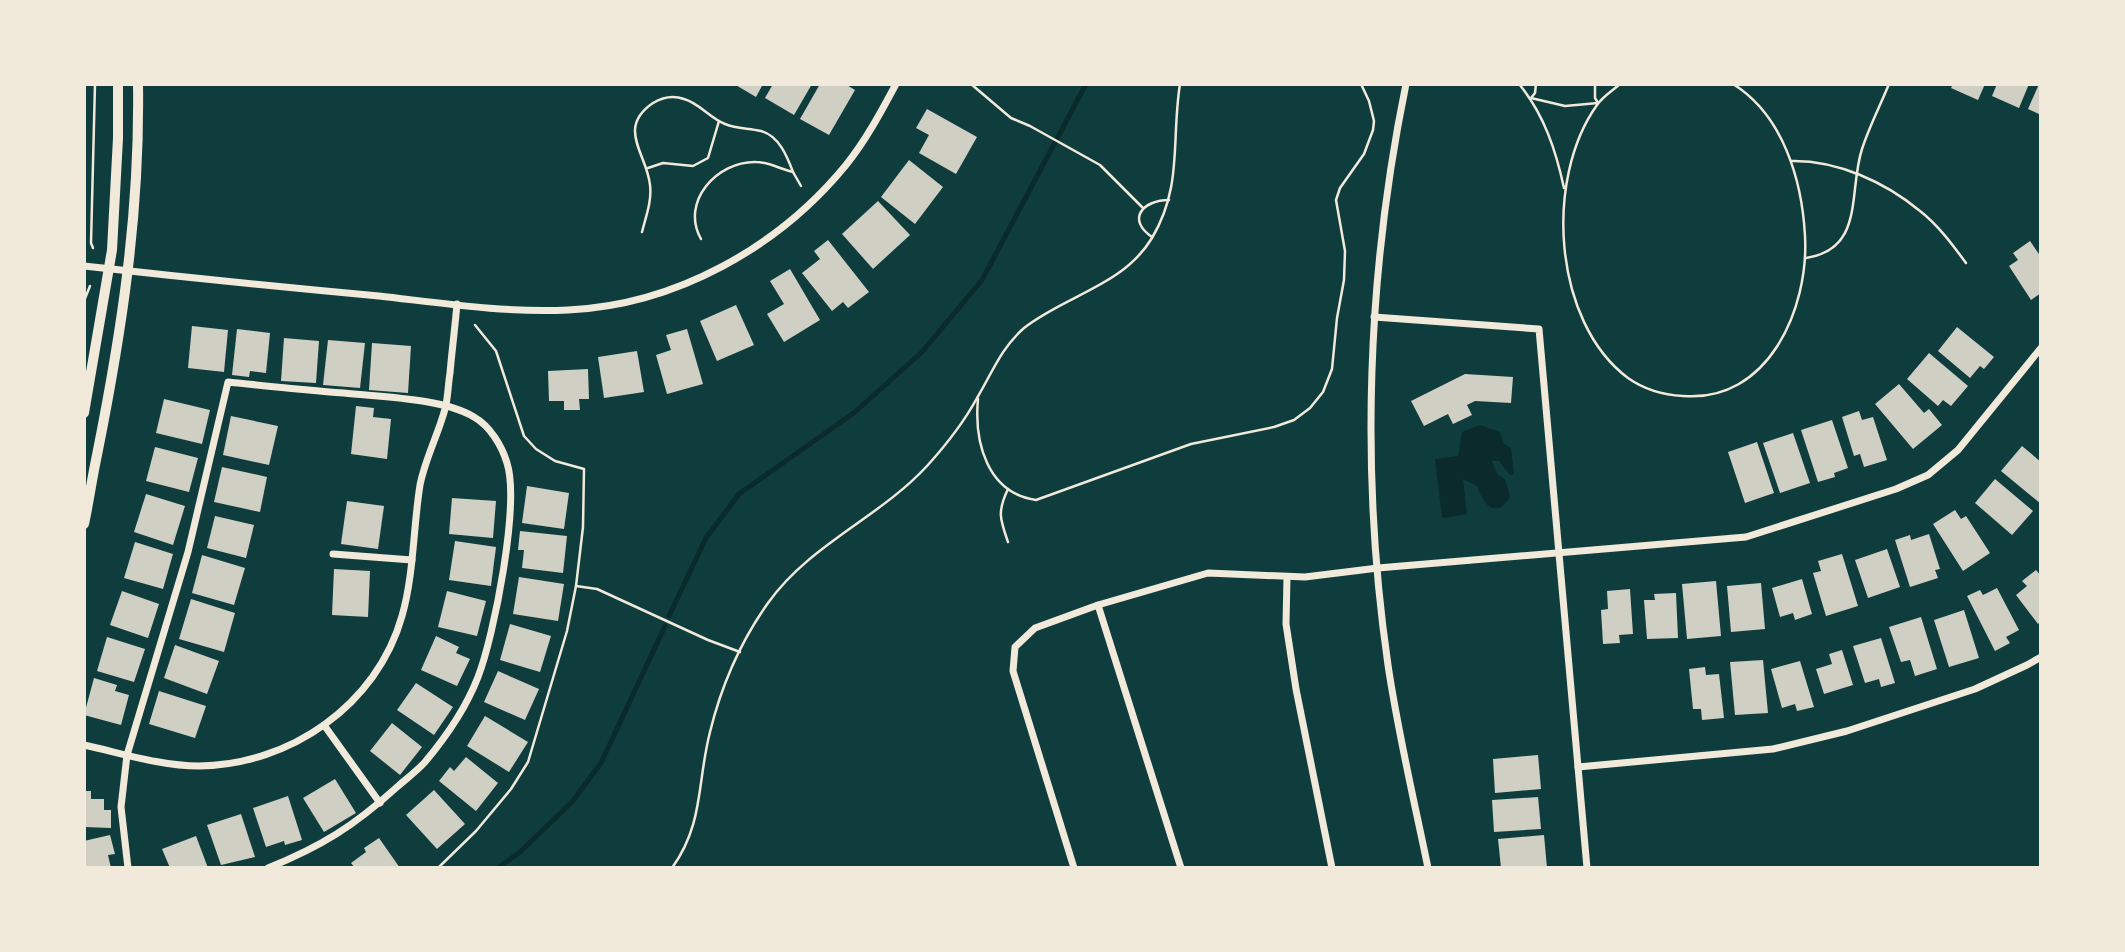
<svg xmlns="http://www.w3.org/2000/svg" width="2125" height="952" viewBox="0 0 2125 952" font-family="Spectral,serif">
<rect width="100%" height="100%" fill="#0f3d3e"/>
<path fill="#0a2a2b" d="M1480 425 1500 432 1504 444 1511 448 1514 474 1510 475 1499 461H1492L1497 474 1505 479 1510 497C1495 521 1483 503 1477 486L1463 479 1467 514 1442 518 1435 459 1458 456 1462 432Z"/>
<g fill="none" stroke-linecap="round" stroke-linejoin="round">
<g stroke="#0a2a2b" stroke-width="5">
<polyline points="669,616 706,538 739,494 855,412 922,352 982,280 1086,84"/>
<polyline points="498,868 520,852 572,802 601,763 665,626"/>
</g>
</g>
<g fill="#cfcfc3">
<polygon points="734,84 763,84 756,97"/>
<polygon points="773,84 812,84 794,115 765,98"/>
<polygon points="820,84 845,84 855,90 829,135 800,119"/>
<polygon points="1953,84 1985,84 1978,100 1951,88"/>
<polygon points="1997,84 2029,84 2019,108 1992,96"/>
<polygon points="2039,84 2041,84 2041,115 2028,109"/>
<polygon points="927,109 977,137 956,174 919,153 929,135 916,128"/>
<polygon points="909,160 943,187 915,224 881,197"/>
<polygon points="878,201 910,235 873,269 842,234"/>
<polygon points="828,240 869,292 848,308 843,302 832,311 802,273 820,259 814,251"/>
<polygon points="2030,241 2041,257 2041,293 2031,300 2009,266 2018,260 2013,253"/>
<polygon points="790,269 820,320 784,342 767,314 784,304 770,281"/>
<polygon points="736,305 754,345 717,361 700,321"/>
<polygon points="192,326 228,330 224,372 188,368"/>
<polygon points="1957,327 1994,357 1984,369 1980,366 1970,378 1938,351"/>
<polygon points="237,329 270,333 266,373 250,371 249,377 232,375"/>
<polygon points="687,329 703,384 667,394 656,355 671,350 666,335"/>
<polygon points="284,338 319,341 316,383 281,381"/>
<polygon points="328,340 365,343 360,388 323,385"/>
<polygon points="372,343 411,346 408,393 369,390"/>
<polygon points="637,351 644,392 604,398 598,357"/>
<polygon points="1929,353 1968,386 1951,406 1943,400 1938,406 1907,379"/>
<polygon points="588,369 589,399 579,399 580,410 564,410 564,401 549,401 548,371"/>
<polygon points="1465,374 1513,377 1511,403 1475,401 1467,405 1472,415 1453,424 1448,414 1424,426 1411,401"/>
<polygon points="1899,384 1924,413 1929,409 1942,425 1913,449 1875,404"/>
<polygon points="164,399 210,410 202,444 156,433"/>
<polygon points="356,406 374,408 373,417 391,419 387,459 351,454"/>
<polygon points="1859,411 1862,420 1873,417 1887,460 1864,467 1860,454 1854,456 1842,417"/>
<polygon points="231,416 278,426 269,465 223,455"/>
<polygon points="1832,420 1848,468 1834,473 1835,477 1818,482 1801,430"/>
<polygon points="1793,433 1810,483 1780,493 1763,443"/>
<polygon points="1757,442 1774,493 1745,503 1728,452"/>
<polygon points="2022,446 2041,462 2041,504 2001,471"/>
<polygon points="155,447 198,458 189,492 146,481"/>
<polygon points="222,467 267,477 260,512 214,502"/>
<polygon points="1995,479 2033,511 2012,535 1975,503"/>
<polygon points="527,486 569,493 564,529 522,523"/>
<polygon points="146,494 185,506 173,545 134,532"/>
<polygon points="452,498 496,501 493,538 449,534"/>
<polygon points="347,501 384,506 378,549 341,544"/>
<polygon points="1955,510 1961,519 1966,516 1990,553 1963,571 1933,524"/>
<polygon points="215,516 254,525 246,558 207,548"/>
<polygon points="520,531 567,536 563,573 522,568 524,550 518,550"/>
<polygon points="1929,534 1940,569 1935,570 1938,578 1910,587 1895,540 1910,535 1911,540"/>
<polygon points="455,541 496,547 491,586 449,580"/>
<polygon points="135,542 173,554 163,589 124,578"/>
<polygon points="1887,549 1900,587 1868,598 1855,560"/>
<polygon points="1842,554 1858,606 1826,616 1813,573 1821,571 1818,561"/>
<polygon points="202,555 245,568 234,605 192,593"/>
<polygon points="334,569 370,571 368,617 332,615"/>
<polygon points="2036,570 2041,576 2041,621 2038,624 2016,595 2027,586 2022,581"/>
<polygon points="519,577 564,584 558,621 513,614"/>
<polygon points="1802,579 1812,614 1795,620 1793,613 1780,617 1772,588"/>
<polygon points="1716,581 1721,636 1687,639 1682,584"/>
<polygon points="1761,583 1765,629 1731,632 1727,586"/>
<polygon points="1997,588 2019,630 2006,637 2010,643 1995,651 1967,596 1980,590 1983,595"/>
<polygon points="1630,589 1633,634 1619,635 1620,643 1603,644 1601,610 1608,609 1607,591"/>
<polygon points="122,591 159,604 148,638 110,625"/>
<polygon points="447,591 486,601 477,636 438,627"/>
<polygon points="1676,593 1678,638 1647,639 1644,600 1655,600 1654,594"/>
<polygon points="191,599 235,613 224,652 179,639"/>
<polygon points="1964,610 1979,658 1949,667 1934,620"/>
<polygon points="1921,617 1937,669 1915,676 1910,660 1901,662 1889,627"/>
<polygon points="510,624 551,636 540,672 500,660"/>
<polygon points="436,636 459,647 456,653 470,659 457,686 421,670"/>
<polygon points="107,637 145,649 134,682 97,671"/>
<polygon points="1881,638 1895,683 1881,687 1879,679 1865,683 1853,646"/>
<polygon points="175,645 219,661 207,694 164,678"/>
<polygon points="1842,650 1853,685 1824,694 1816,669 1832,664 1829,654"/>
<polygon points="1763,660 1768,713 1735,715 1730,662"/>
<polygon points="1800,661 1814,707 1797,711 1795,704 1782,708 1771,669"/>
<polygon points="1705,667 1706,675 1719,674 1724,718 1702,720 1701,709 1693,709 1689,669"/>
<polygon points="498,671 539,689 525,720 484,702"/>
<polygon points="94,678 117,685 115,691 129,695 121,725 84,715"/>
<polygon points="416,683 453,707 434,735 397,710"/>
<polygon points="159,691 206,706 195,738 149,724"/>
<polygon points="485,716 528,742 509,772 467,746"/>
<polygon points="392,723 422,747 400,775 370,751"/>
<polygon points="1538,755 1541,789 1495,793 1493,759"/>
<polygon points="466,757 498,783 476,811 439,781 450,767 454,771"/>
<polygon points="335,779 356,813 324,832 303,798"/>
<polygon points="434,790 465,824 437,849 406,815"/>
<polygon points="84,791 91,791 91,799 104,799 104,810 111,810 111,828 84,827"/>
<polygon points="288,796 302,840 285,845 284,841 266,847 253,808"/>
<polygon points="1538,797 1541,829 1494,832 1492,800"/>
<polygon points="241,814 255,857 221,865 207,825"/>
<polygon points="110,835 115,854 108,855 111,868 84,868 84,841"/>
<polygon points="1544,835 1547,868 1501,868 1498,839"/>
<polygon points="196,836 208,868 170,868 162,849"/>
<polygon points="379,838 400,868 355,868 351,863 366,852 364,848"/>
</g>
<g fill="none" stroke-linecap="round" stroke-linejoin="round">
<g stroke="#f1e9da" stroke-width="2.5">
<polyline points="971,84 1011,118 1030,126 1100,165 1143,208"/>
<path d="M1519 84C1544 114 1556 151 1564 188"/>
<polyline points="1536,84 1535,93 1531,98 1565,106 1598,103 1595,98 1595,84"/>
<path d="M1620 84C1612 91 1602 97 1597 105 1544 179 1553 322 1628 378 1645 390 1663 395 1683 396 1768 403 1809 309 1805 236 1802 180 1783 115 1733 84"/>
<path d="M1791 161C1837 160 1885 182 1920 211 1938 225 1952 244 1966 263"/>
<polyline points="648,168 663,163 693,166 708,158 719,121"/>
<path d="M642 232C646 216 652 201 650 185 647 154 616 128 653 103 663 97 673 95 684 99 699 103 710 118 725 124 737 129 748 128 761 131 779 136 787 156 793 172"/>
<path d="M1152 237C1126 219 1143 200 1169 200"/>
<path d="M701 239C680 202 717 161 756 162 769 162 780 169 793 172L801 186"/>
<polyline points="93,248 91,243 95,84"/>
<path d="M1806 258C1865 249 1848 192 1862 149 1869 127 1880 106 1889 84"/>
<polyline points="84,301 90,286"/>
<path d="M978 399C974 442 987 493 1036 500L1191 444 1274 427 1294 420 1310 408 1323 392 1332 369 1337 318 1344 280 1345 251 1336 200 1340 188 1364 154 1373 130 1374 121 1369 101 1361 84"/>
<path d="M1008 489C997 512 1000 519 1008 542"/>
<polyline points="576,586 597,589 708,640 740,652"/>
<polyline points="438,868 476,831 511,789 528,762 567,631 576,586 583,527 584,469 555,461 536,449 524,436 496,351 475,325"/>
<path d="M672 868C704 824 697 782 710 732 721 687 741 641 768 603 810 544 879 518 927 466 946 445 964 422 977 398 992 373 1001 348 1024 328 1066 295 1123 286 1152 238 1183 186 1171 140 1180 84"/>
</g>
<g stroke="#f1e9da" stroke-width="7">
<path d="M1406 84C1367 274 1360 472 1388 665 1398 733 1414 800 1428 868"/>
<path d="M84 266C182 277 280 287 379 296 441 303 505 313 568 310 676 305 779 247 846 165 866 140 881 112 896 84"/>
<polyline points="1374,317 1539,329 1587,868"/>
<polyline points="333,554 412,560"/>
<polyline points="1287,577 1286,624 1296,689 1332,868"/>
<polyline points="1098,605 1181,868"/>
<polyline points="324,725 380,803"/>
<path d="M84 745C121 753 161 766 199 766 290 765 377 705 402 616 414 574 413 529 420 485 425 459 438 435 445 409 448 398 448 385 450 373 452 350 455 327 457 304"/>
<polyline points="1578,767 1773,749 1847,731 1975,689 2027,665 2041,657"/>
<path d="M128 868 121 807 127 755 188 552 228 382C267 386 305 390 344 393 380 397 443 398 474 417 490 426 502 446 507 463 520 504 494 636 478 677 466 708 446 737 425 762 417 771 406 779 397 787 354 826 322 846 268 868"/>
<polyline points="1074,868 1013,671 1015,647 1035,628 1098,605 1208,573 1305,577 1378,568 1746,537 1896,489 1928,475 1958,450 2041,348"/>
</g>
<g stroke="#f1e9da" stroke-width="10">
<polyline points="84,413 112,250 118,138 118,84"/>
<path d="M84 524C89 501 92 478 97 455 122 330 140 212 138 84"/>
</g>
</g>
<rect width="2125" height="952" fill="none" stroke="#f1e9da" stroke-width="172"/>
</svg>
